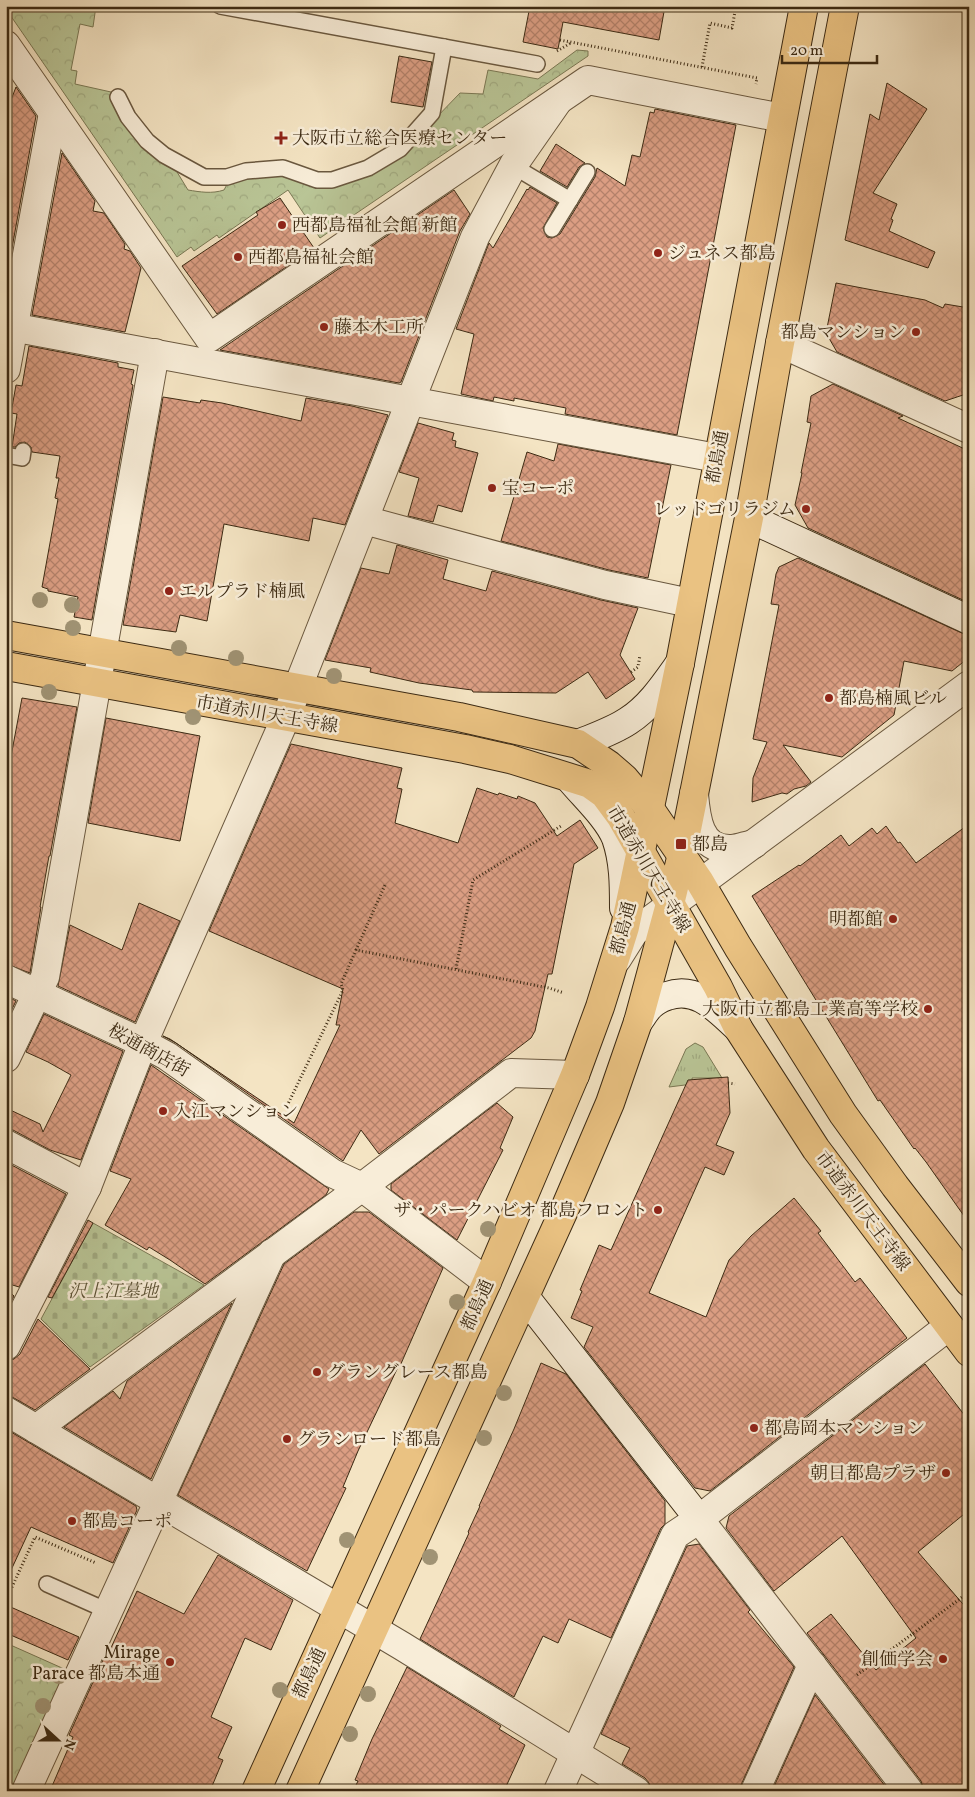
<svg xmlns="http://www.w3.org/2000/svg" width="975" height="1797" viewBox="0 0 975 1797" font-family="Vollkorn,'Noto Serif JP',serif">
<defs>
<pattern id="grass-tufts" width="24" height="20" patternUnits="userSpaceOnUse" patternTransform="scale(1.25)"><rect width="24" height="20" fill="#b9c596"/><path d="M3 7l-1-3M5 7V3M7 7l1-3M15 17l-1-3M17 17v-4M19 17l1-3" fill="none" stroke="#a0a980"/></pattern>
<pattern id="forest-crowns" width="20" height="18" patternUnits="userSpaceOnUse" patternTransform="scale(1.25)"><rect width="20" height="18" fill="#b9c596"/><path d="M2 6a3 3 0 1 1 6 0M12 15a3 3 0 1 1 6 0" fill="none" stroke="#a0a980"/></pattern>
<pattern id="cemetery-stones" width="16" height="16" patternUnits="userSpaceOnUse" patternTransform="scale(1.25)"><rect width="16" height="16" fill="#b9c596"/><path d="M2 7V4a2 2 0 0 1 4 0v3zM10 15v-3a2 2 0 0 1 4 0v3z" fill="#a0a980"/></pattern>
<pattern id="building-cross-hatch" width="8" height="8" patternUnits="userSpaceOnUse" patternTransform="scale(1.25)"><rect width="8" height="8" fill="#db9e83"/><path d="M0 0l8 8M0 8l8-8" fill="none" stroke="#b3816a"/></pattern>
</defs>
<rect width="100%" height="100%" fill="#f4e4c3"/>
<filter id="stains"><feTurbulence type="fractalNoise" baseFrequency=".004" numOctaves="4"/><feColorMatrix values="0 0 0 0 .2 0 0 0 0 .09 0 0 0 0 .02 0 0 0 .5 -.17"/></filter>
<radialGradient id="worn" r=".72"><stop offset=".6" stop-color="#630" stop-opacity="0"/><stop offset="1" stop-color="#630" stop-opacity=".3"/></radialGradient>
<polygon fill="url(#grass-tufts)" stroke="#7a7854" points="695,1043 703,1047 722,1078 692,1078 693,1084 669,1087 686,1049"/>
<g fill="url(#forest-crowns)" stroke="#7a7854">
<path d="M6 6H96L93 27 80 24 71 70 77 71 75 84 111 92 116 105 177 172 188 190C200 192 212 194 224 190L230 179 269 172 317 183 404 151 460 93 483 94 488 70 538 79 577 50 588 51V56L320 238 288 190 219 238 217 235 194 251 191 247 177 257 6 9Z"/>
<polygon points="6,1643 71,1672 16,1791 6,1791"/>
</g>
<polygon fill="url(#cemetery-stones)" stroke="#7a7854" points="93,1223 204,1285 90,1367 41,1319"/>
<g fill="url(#building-cross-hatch)" stroke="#3c2a13">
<polygon points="530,6 665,6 659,40 563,22 558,49 523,42"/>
<polygon points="399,56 432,62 423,107 391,102"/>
<polygon points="887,83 927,109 873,193 897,204 891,219 893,220 889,231 935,252 928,268 845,240 870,114 879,120"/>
<polygon points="16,87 36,116 10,259 6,259 6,113"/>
<polygon points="655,109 736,125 677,435 565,414 566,408 514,398 514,401 494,397 493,401 461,394 474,334 456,329 489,243 493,248 527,189 528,190 530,187 557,203 543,228 547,237 552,238 560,234 595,177 597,168 625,186 632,155 640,157 650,112 654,113"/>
<polygon points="556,144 585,163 579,167 567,187 540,171"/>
<polygon points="62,153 95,201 93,211 104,213 125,244 124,249 130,251 141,268 125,332 32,315"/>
<polygon points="454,190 470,214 460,231 401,382 399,383 220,350"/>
<polygon points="280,198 314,248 217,314 182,266 258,215 256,212"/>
<polygon points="836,283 925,300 943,308 945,304 969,308 969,393 945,401 837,352 826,333"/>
<polygon points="29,346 118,363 118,367 134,370 131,384 133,385 132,391 92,620 74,617 78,597 48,591 48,589 42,587 58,499 55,498 59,478 56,478 60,456 32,452 31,447 25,442 19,443 15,447 12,447 17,414 11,413 16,385 22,386"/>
<polygon points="833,384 903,416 898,418 969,451 969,597 965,595 965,601 808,528 795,505 802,473 801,473 811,423 807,422 811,396"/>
<polygon points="163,397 200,403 201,400 222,403 301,421 306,398 352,406 388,415 345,525 313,518 309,541 224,524 207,621 180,615 176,632 123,625"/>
<polygon points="418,423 454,433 452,440 456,441 455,447 478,453 462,512 438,505 433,522 408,516 419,478 399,472"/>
<polygon points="558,444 671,465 648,578 609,570 501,541 527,452 554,461"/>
<polygon points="397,545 448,560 443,579 486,591 492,571 601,600 638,608 620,655 635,679 606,699 588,672 556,693 473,692 472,690 419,683 370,672 371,668 325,660 361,568 389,574"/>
<polygon points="798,558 966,635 967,659 952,671 904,661 894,715 842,757 783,745 811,782 806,786 794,789 787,794 782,793 752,802 753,778 767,742 753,739 779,605 771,604 776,574 779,567"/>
<polygon points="22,698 77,707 50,856 49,856 40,907 41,907 30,973 6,964 6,783"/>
<polygon points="106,718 200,736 180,841 88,823"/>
<polygon points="291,744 402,768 397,788 402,789 395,823 458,843 477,788 498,795 499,793 517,799 518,796 535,803 557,836 580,820 598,848 574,864 552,974 548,974 535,1031 531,1038 379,1154 361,1130 343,1161 176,1043 163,1036 170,1039 294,1123 340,1025 336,1025 343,989 209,931"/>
<polygon points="969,824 969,1223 926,1162 915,1148 914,1149 880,1100 878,1101 752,896 799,865 800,866 841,835 849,846 872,828 877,834 886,826 898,843 900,842 916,863"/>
<polygon points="139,903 180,921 135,1022 58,986 70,925 122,950"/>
<polygon points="6,996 16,1001 6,1021"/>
<polygon points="44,1014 123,1051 81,1160 50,1150 13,1130 6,1128 6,1108 40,1124 43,1132 71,1075 48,1062 26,1052"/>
<polygon points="151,1065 329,1189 326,1195 205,1284 170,1260 149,1247 147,1250 105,1225 131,1179 110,1171"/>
<polygon points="728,1077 730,1113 716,1145 734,1152 724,1175 705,1167 649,1293 706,1317 729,1260 751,1236 794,1198 821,1231 818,1233 855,1282 860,1278 907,1338 710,1491 695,1488 584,1347 593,1327 571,1318 582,1291 580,1290 599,1245 611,1250 688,1080"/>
<polygon points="497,1103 513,1117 500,1148 503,1150 457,1240 391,1190 391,1184"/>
<polygon points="6,1162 66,1194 19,1287 6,1283"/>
<polygon points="354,1212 369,1212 443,1268 400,1366 399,1365 358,1451 343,1487 346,1488 307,1571 178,1495 284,1264"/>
<polygon points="88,1220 93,1223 52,1298 48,1297"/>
<polygon points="6,1288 14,1296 6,1311"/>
<polygon points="232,1303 151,1479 64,1427 113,1391 120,1399 127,1381"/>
<polygon points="38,1319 90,1369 35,1410 14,1398 6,1395 6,1362 14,1359 20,1354"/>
<polygon points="541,1363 566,1374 665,1501 665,1524 661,1528 611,1638 569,1619 558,1643 543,1636 514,1697 420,1639 469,1533 468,1532 480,1506 479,1506 514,1429"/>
<polygon points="925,1364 969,1421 969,1510 918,1552 969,1611 969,1791 924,1791 921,1781 807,1633 831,1614 876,1670 916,1638 842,1536 774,1591 726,1528 729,1516"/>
<polygon points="6,1429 136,1506 137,1510 113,1563 31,1527 6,1581"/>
<polygon points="699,1544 750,1610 748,1612 794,1667 741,1785 740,1791 652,1791 649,1783 645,1778 622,1764 630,1748 601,1734 687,1546"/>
<polygon points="218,1555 293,1600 271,1650 245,1638 211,1717 232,1727 218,1758 223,1760 210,1791 50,1791 73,1737 69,1735 108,1649 110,1650 137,1591 184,1614"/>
<polygon points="6,1605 79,1637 68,1660 6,1633"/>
<polygon points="407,1667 501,1726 499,1729 525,1745 504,1791 353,1791 358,1781 355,1780 372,1739"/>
<polygon points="815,1695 889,1791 772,1791"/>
</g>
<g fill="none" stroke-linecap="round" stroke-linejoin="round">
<g stroke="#6a583f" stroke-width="18">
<g id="lane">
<polyline points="220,6 537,64"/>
<polyline points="118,97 128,117 147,141 164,155 204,177 227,177 246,171 283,168 317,180 332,180 368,168 400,149 432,113 444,47"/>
<polyline points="513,166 570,200"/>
<polyline points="552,229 587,172"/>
<polyline points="6,455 22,458 23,451"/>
<polyline points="47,1584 108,1611"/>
</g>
</g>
<g stroke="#6a583f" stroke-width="30">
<g id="street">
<polyline points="6,45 209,338 588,80 782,118"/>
<polyline points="6,326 717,458"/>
<polyline points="780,343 969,429"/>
<polyline points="6,369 53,113"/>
<polyline points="364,520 605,585 690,603"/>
<path d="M694 794C696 818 699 850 731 849 738 849 747 845 754 844"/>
<polyline points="617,959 634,932 969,685"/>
<polyline points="6,979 143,1043 167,1056 332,1173 362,1187 487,1282"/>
<polyline points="6,1058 45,977 155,353"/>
<polyline points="6,1144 87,1187"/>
<polyline points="6,1346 87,1187 143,1043 286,717 475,237 514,164 558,101"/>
<polyline points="6,1411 402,1646 636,1791"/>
<polyline points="36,1429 362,1187 511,1073 575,1075"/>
<polyline points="699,1519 909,1791"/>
<polyline points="26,1791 272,1253"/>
<polyline points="558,1791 675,1535 699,1519 949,1326"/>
<polyline points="755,1791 812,1665"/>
</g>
</g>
<g stroke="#3c2a13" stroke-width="30">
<g id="secondary">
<polyline points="749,518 969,620"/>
<path d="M578 744C595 737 613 731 628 721 650 707 665 684 680 663"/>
<path d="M570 779C584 796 608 818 616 838 624 861 624 885 624 908"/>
<path d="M638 1022C642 1017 645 1011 650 1006 654 1002 661 998 667 996 697 985 718 1010 738 1028"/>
<polyline points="525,1297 699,1519"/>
</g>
</g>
<g stroke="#3c2a13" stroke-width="30">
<g id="primary">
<polyline points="6,635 459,717 578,744 609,765 624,778 650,809 700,882 738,947 843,1114 895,1186 969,1282"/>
<polyline points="6,666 465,749 510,759 590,784 604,794 621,817 718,987 738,1028 816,1149 969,1352"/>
<polyline points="256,1791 487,1282 575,1075 600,1007 625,927 680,663 804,6"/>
<polyline points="300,1791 566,1206 610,1103 638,1022 670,904 682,854 749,518 780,343 845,6"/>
</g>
</g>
<g stroke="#3c2a13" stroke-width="3" stroke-dasharray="1 2.5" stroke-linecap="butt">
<polyline points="560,40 757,78 756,84"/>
<polyline points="557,51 571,43"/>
<polyline points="702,67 710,23 732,28 736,6"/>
<polyline points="631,672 638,667 640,655"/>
<polyline points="356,950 385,885"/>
<polyline points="456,969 473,880 561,826"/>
<polyline points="728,1083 735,1084"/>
<polyline points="287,1106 343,990 341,984 356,950 549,988 564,993"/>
<polyline points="6,1600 35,1537 96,1563"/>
<polyline points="857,1675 969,1592"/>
</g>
<use href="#lane" stroke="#f8edd8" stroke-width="15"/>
<use href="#street" stroke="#f8edd8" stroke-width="28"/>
<use href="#secondary" stroke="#f8edd8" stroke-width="28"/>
<use href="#primary" stroke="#eac282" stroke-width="28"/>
</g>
<g fill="#a09374">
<circle cx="40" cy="600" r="8"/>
<circle cx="72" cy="605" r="8"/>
<circle cx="73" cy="628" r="8"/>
<circle cx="179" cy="648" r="8"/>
<circle cx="236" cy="658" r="8"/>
<circle cx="334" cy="676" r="8"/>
<circle cx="49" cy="692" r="8"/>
<circle cx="193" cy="717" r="8"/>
<circle cx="488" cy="1229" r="8"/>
<circle cx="457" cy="1302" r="8"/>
<circle cx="504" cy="1393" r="8"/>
<circle cx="484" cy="1438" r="8"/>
<circle cx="347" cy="1540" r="8"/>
<circle cx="430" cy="1557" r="8"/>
<circle cx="59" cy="1676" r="8"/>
<circle cx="280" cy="1690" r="8"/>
<circle cx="368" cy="1694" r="8"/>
<circle cx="43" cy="1706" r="8"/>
<circle cx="350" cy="1734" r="8"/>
</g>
<g fill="#8f2418" stroke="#f8edd8" stroke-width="2">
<path d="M278.5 130.5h5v5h5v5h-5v5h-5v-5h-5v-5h5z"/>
<circle cx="282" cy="225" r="5"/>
<circle cx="658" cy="253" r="5"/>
<circle cx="238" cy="257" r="5"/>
<circle cx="324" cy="327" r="5"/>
<circle cx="916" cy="332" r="5"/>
<circle cx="492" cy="488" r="5"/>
<circle cx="806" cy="509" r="5"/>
<circle cx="169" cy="591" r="5"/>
<circle cx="829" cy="698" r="5"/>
<rect x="675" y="838" width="12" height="12" rx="2.5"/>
<circle cx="893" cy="919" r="5"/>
<circle cx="928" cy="1009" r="5"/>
<circle cx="163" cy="1111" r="5"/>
<circle cx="658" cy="1210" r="5"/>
<circle cx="317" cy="1372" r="5"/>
<circle cx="754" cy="1428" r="5"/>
<circle cx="287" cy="1439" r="5"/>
<circle cx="946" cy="1473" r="5"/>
<circle cx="72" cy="1521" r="5"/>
<circle cx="943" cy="1659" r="5"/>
<circle cx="170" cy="1662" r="5"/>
</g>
<g text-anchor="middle" stroke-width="5" stroke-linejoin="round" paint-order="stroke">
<g font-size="18" fill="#3c2a13" stroke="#f8edd8" text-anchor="start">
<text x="292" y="144">大阪市立総合医療センター</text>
<text x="292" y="231">西都島福祉会館 新館</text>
<text x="668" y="259">ジュネス都島</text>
<text x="248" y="263">西都島福祉会館</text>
<text x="334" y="333">藤本木工所</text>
<text x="906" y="338" text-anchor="end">都島マンション</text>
<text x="502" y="494">宝コーポ</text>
<text x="796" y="515" text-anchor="end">レッドゴリラジム</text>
<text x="179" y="597">エルプラド楠風</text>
<text x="839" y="704">都島楠風ビル</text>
<text x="692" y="850">都島</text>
<text x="883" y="925" text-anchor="end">明都館</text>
<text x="918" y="1015" text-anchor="end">大阪市立都島工業高等学校</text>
<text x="173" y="1117">入江マンション</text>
<text x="648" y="1216" text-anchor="end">ザ・パークハビオ 都島フロント</text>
<text x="327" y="1378">グラングレース都島</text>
<text x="764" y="1434">都島岡本マンション</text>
<text x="297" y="1445">グランロード都島</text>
<text x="936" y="1479" text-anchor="end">朝日都島プラザ</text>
<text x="82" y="1527">都島コーポ</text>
<text x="160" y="1658" text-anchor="end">Mirage<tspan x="160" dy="21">Parace 都島本通</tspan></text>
<text x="933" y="1665" text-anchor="end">創価学会</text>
</g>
<g font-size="18" fill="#3c2a13" stroke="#f8edd8">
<text transform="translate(717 457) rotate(-79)" y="6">都島通</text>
<text transform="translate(267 714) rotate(10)" y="6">市道赤川天王寺線</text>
<text transform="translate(649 869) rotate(59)" y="6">市道赤川天王寺線</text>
<text transform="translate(623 928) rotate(-75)" y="6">都島通</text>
<text transform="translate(149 1050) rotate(29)" y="6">桜通商店街</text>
<text transform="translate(863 1211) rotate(53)" y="6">市道赤川天王寺線</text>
<text transform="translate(477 1305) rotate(-66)" y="6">都島通</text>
<text transform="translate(309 1673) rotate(-65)" y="6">都島通</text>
</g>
<g font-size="18" font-style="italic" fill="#5b5134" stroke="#f8edd8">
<text x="113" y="1297">沢上江墓地</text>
</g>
</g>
<rect width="975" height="1797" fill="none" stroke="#f4e4c3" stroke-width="25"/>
<rect x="8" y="8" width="960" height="1782" fill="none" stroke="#3c2a13" stroke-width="2.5"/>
<rect x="12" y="12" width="950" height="1772" fill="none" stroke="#3c2a13"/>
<g transform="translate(58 1740) rotate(111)" stroke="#f8edd8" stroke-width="4" paint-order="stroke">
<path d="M0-4L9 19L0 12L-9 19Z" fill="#3c2a13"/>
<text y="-8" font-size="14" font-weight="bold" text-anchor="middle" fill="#3c2a13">N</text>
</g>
<path d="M782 55v8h95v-8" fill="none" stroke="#3c2a13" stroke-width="2.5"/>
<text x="790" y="55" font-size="15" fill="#3c2a13" stroke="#f8edd8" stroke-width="4" paint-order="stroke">20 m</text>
<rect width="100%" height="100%" filter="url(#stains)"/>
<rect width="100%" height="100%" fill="url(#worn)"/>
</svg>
